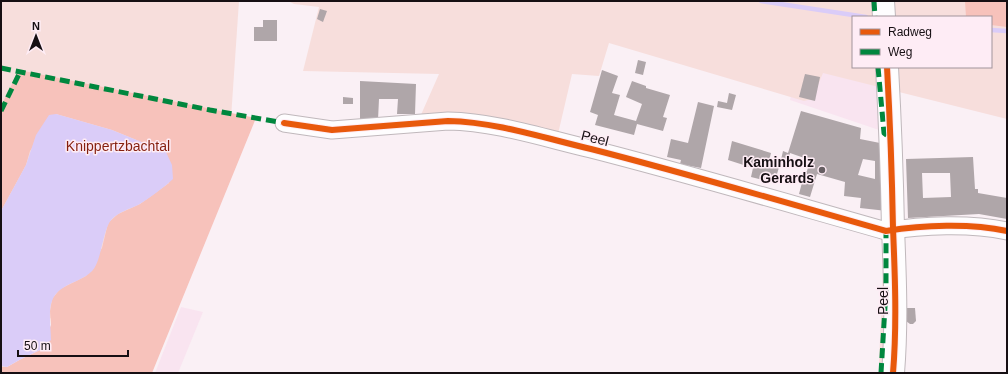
<svg xmlns="http://www.w3.org/2000/svg" width="1008" height="374" viewBox="0 0 1008 374" font-family="Helvetica,sans-serif">
<rect width="100%" height="100%" fill="#faf0f5"/>
<g fill="#f9e4f0">
<polygon points="800,56 853,67 876,67 882,131 790,100"/>
<polygon points="181,307 203,312 178,373 155,373"/>
</g>
<g fill="#f7dedc" fill-rule="evenodd">
<polygon points="1,1 239,1 231,118 1,373"/>
<path d="M288 1H1007V119L823 73 812 99 804 101 609 43 599 76 572 74 558 134 420 117 439 74 303 71 319 7 294 4ZM853 17H991V67H853Z"/>
<polygon points="884,248 885,373 880,373 879,362"/>
</g>
<g fill="#f7c2bb">
<polygon points="965,1 1007,1 1007,27 991,25 991,17 966,17"/>
<polygon points="19,70 256,118 152,373 1,373 1,367 7,367 21,359 40,350 51,325 50,311 52,299 60,289 86,276 102,248 108,223 118,214 140,204 169,183 166,152 112,130 56,114 30,151 26,165 1,211 1,106"/>
</g>
<path fill="#daccf8" d="M56 114 112 130 166 152 172 165 173 179C163 188 150 198 138 205 129 209 119 212 112 219 104 227 102 253 96 265 88 283 59 281 52 301 48 310 51 329 51 340L40 350 21 359 7 367 1 366V211L26 165 36 135 49 115Z"/>
<g fill="none" stroke-linecap="round" stroke-linejoin="round">
<g stroke="#daccf8" stroke-width="4.5">
<polyline points="761,1 866,17"/>
<polyline points="991,30 1007,31"/>
</g>
</g>
<g fill="#afa6a9" fill-rule="evenodd">
<polygon points="320,9 327,11 323,22 317,19"/>
<polygon points="263,20 277,20 277,41 254,41 254,27 263,27"/>
<polygon points="638,60 646,62 643,75 635,73"/>
<polygon points="602,70 618,76 612,93 620,95 614,115 636,121 642,104 626,97 632,81 646,86 646,88 670,95 663,117 667,118 663,131 637,124 634,135 595,125 598,115 590,112"/>
<polygon points="805,74 820,77 815,101 799,97"/>
<polygon points="360,81 416,84 415,114 397,114 398,99 379,99 378,120 360,122"/>
<polygon points="729,93 736,95 732,110 717,107 718,101 727,103"/>
<polygon points="343,97 353,98 353,104 343,104"/>
<polygon points="698,102 714,106 701,168 680,164 681,160 667,157 671,139 688,143"/>
<path d="M801 111 861 128 860 139 885 144 887 211 860 208 861 198 844 196 845 182 817 174 810 197 799 194 805 171H807L810 160 790 153 787 166 780 164 777 174 774 173 771 182 751 177 753 168 728 160 732 141 771 153 769 161 780 164 783 151 788 153ZM863 159 875 161V179L858 175Z"/>
<path d="M973 157 975 189H978V193L1007 198V219L979 214 908 218 906 159ZM922 173H950L951 197 923 198Z"/>
<polygon points="906,308 915,308 916,321 913,324 910,324 906,321"/>
</g>
<g fill="none" stroke-linecap="round" stroke-linejoin="round">
<g stroke="#c0b8bc" stroke-width="19">
<path id="minor" d="M284 123 332 130 448 121C496 122 544 138 591 149 689 174 787 203 886 231 923 225 970 223 1007 231"/>
</g>
<g stroke="#c0b8bc" stroke-width="24">
<g id="tertiary">
<polyline points="883,1 884,17"/>
<path d="M887 67C890 121 892 174 893 228 895 276 897 325 893 373"/>
</g>
</g>
<use href="#minor" stroke="#fefdfe" stroke-width="17"/>
<use href="#tertiary" stroke="#fefdfe" stroke-width="22"/>
<g stroke="#00873e" stroke-width="5" stroke-dasharray="10 5" stroke-linecap="butt">
<polyline points="874,1 875,17"/>
<polyline points="878,67 884,133 891,139"/>
<polyline points="1,68 210,110 284,123"/>
<polyline points="1,111 20,72"/>
<polyline points="881,373 886,290 886,231"/>
</g>
<g stroke="#feecf5" stroke-width="8">
<g id="cycleway">
<path d="M887 67C890 121 892 174 893 228 895 276 897 325 893 373"/>
<path d="M284 123 332 130 448 121C496 122 544 138 591 149 689 174 787 203 886 231 923 225 970 223 1007 231"/>
</g>
</g>
<use href="#cycleway" stroke="#e8590c" stroke-width="6"/>
</g>
<circle fill="#665e62" stroke="#feecf5" stroke-width="1.5" cx="822" cy="170" r="4"/>
<g text-anchor="middle" stroke-width="3" stroke-linejoin="round" paint-order="stroke">
<g font-size="14" fill="#160f13" stroke="#feecf5">
<text transform="translate(595 138) rotate(14)" y="5">Peel</text>
<text transform="translate(883 301) rotate(-90)" y="5">Peel</text>
</g>
<g font-size="14" fill="#851f0f" stroke="#feecf5">
<text x="118" y="151">Knippertzbachtal</text>
</g>
<g font-size="14" font-weight="bold" fill="#160f13" stroke="#feecf5" text-anchor="end">
<text x="814" y="167">Kaminholz<tspan x="814" dy="16">Gerards</tspan></text>
</g>
</g>
<rect width="1008" height="374" fill="none" stroke="#160f13" stroke-width="4"/>
<rect x="852" y="16" width="140" height="52" fill="#feecf5" stroke="#a1949b"/>
<rect x="860" y="29" width="20" height="6" fill="#e8590c" stroke="#a1949b"/>
<text x="888" y="36" font-size="12" fill="#160f13">Radweg</text>
<rect x="860" y="49" width="20" height="6" fill="#00873e" stroke="#a1949b"/>
<text x="888" y="56" font-size="12" fill="#160f13">Weg</text>
<g transform="translate(36 36)" stroke="#feecf5" stroke-width="3" paint-order="stroke">
<path d="M0-3L7 15L0 10L-7 15Z" fill="#160f13"/>
<text y="-6" font-size="11" font-weight="bold" text-anchor="middle" fill="#160f13">N</text>
</g>
<path d="M18 350v6h110v-6" fill="none" stroke="#160f13" stroke-width="2"/>
<text x="24" y="350" font-size="12" fill="#160f13" stroke="#feecf5" stroke-width="3" paint-order="stroke">50 m</text>
</svg>
